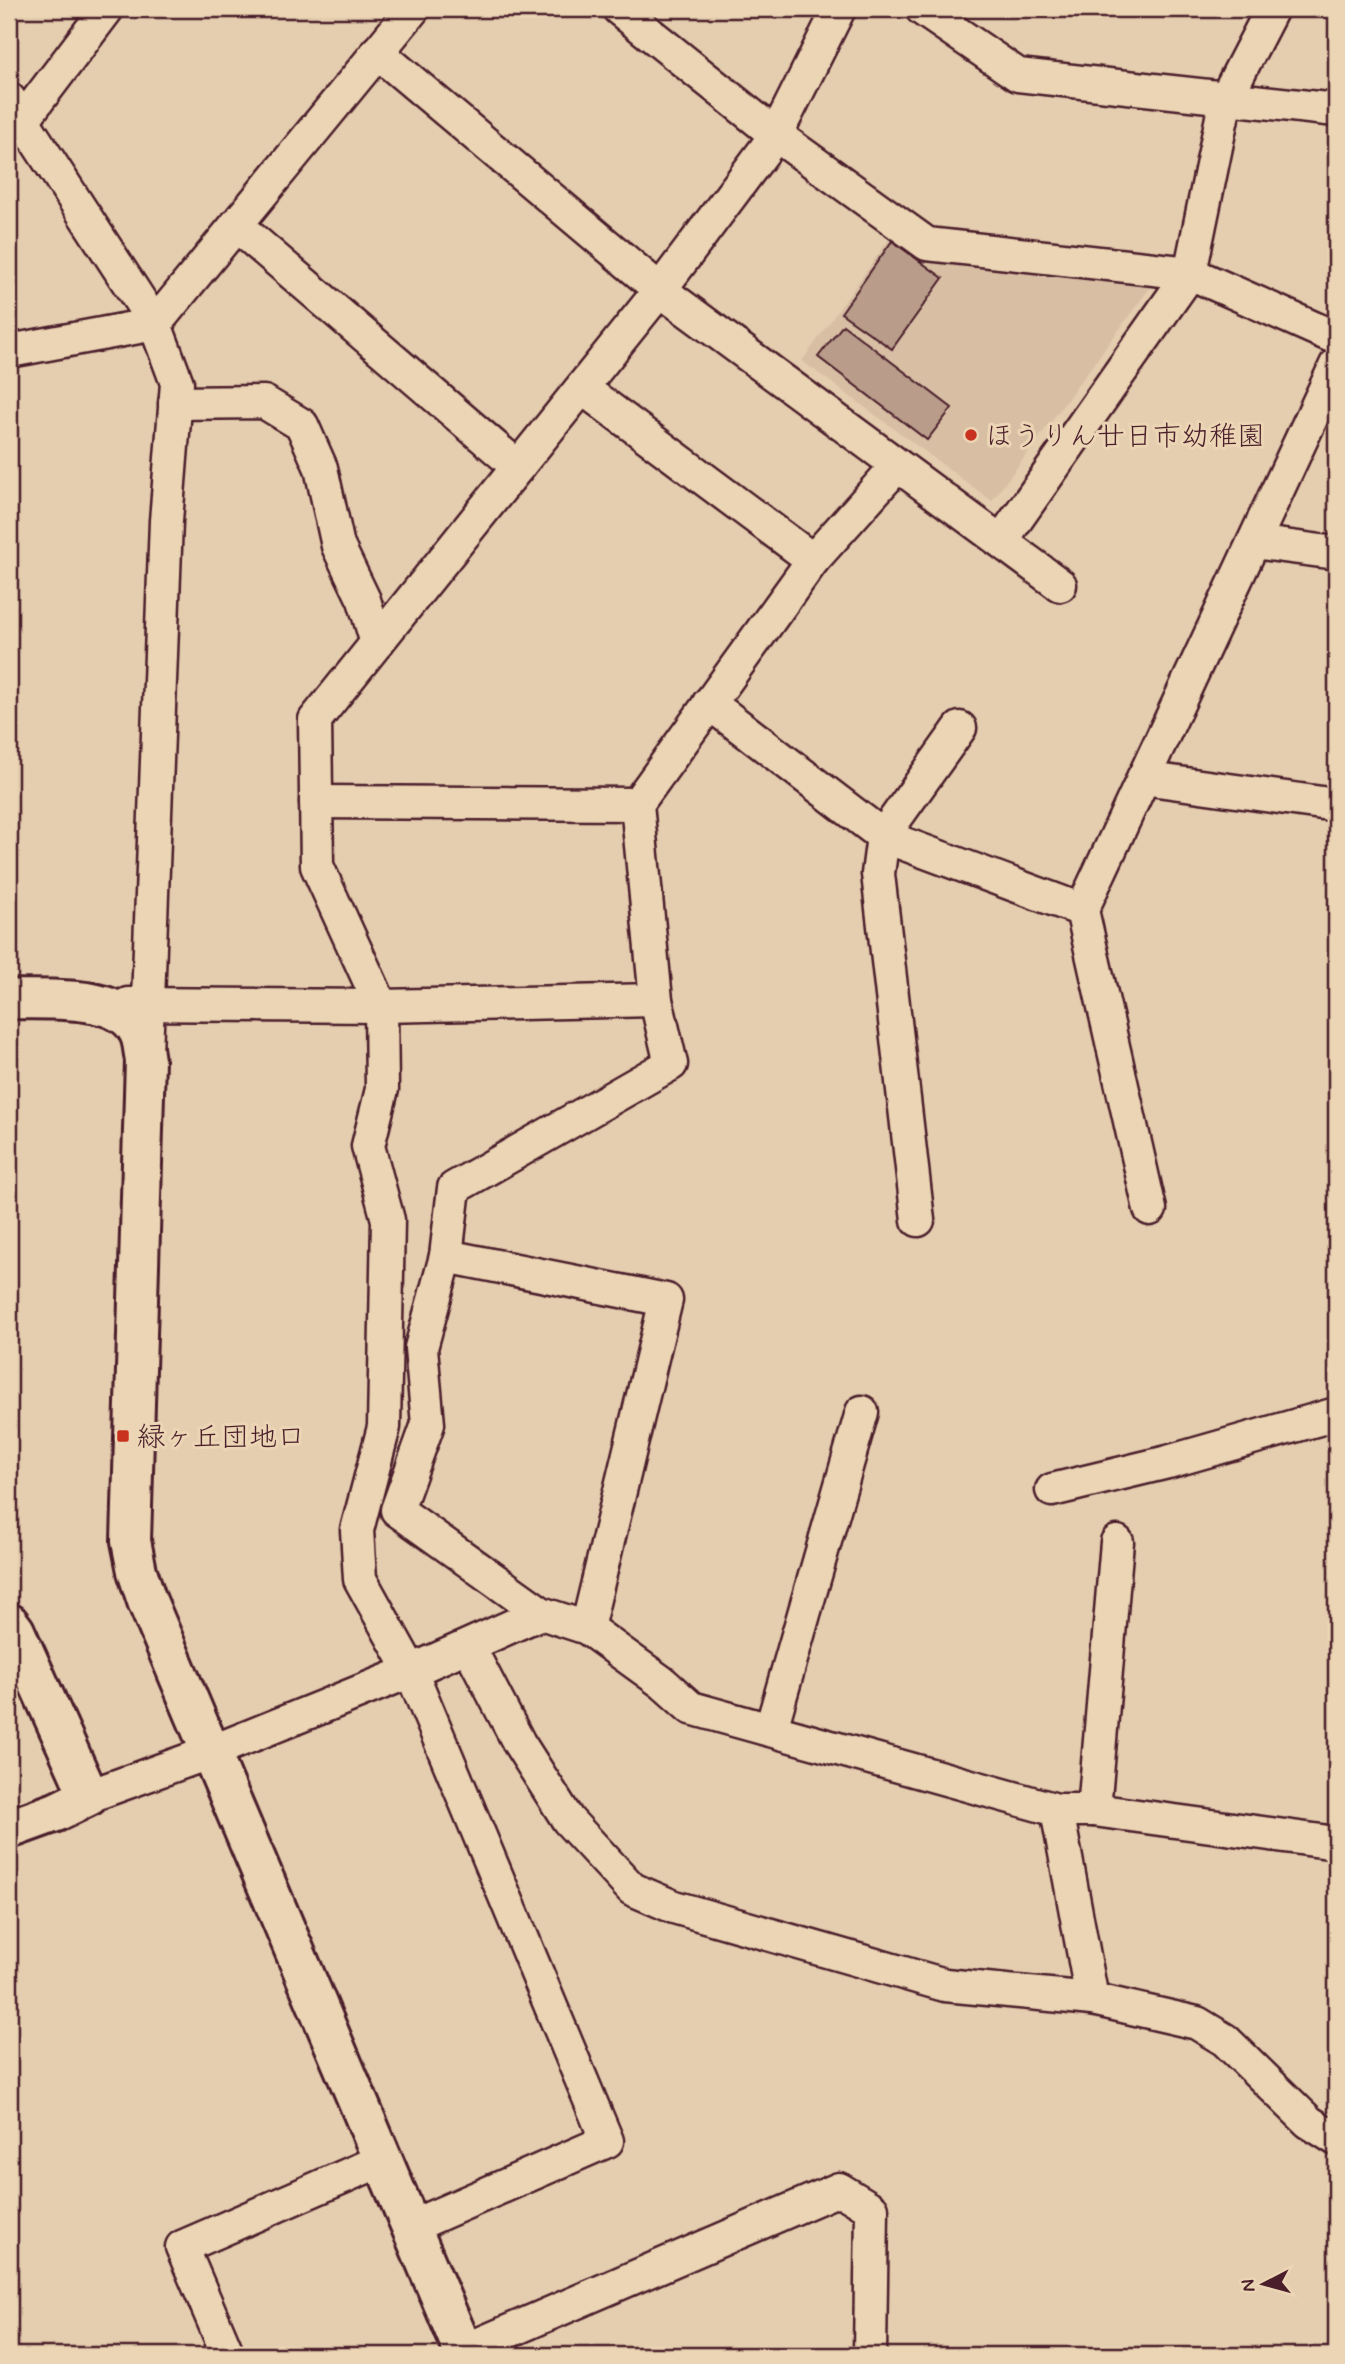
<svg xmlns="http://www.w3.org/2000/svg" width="1345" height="2364" viewBox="0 0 1345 2364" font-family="Mynerve,'Klee One',sans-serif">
<rect width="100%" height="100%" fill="#e5ceaf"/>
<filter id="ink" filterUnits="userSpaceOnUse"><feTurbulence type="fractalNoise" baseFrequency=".0143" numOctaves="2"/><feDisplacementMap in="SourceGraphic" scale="14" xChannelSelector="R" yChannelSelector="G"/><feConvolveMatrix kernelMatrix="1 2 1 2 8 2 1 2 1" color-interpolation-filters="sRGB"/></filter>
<g filter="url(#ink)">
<polygon fill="#d8bfa4" points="890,238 922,260 1152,285 992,501 802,361"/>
<g fill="#b99d8a" stroke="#4a1f2b" stroke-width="2">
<polygon points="892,241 943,278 892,349 841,313"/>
<polygon points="843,325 952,408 927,440 818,357"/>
</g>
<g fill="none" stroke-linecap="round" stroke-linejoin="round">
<g stroke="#4a1f2b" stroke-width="37">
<g id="minor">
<polyline points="619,9 776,135 927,244 1190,273 1336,338"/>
<polyline points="922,9 1018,75 1336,110"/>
<polyline points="377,52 660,290 1060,585"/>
<polyline points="9,99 155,324 177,383 166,521 146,1054"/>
<polyline points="23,120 107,9"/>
<polyline points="236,225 518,467"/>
<polyline points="9,346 15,350 155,324 413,9"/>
<polyline points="582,388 813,560"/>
<polyline points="175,403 264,402 302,425 321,468 338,546 364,600 377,643"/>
<polyline points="897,466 813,560 637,804 656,1000 671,1064 454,1188 446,1256 421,1348 428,1424 397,1510 541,1613 587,1628 663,1683 691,1708 1057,1810 1094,1810 1336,1843"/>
<polyline points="1002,540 1190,273 1226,98 1272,9"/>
<polyline points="1254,542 1336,553"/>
<polyline points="709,703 883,836 1082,910"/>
<polyline points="1143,778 1336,805"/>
<polyline points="316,802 637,804"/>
<polyline points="128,1004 381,1006 656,1000"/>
<polyline points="1150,1209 1082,910 1336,365"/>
<polyline points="918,1220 878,874 883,836 960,728"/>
<polyline points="446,1256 666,1300 587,1628"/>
<polyline points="1052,1490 1168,1462 1336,1414"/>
<polyline points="469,1647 519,1743 568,1820 632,1889 674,1907 945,1985 1092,1999 1197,2023 1225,2040 1309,2122 1336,2139"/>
<polyline points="771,1729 862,1412"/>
<polyline points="89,1796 211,1752 411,1671 541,1613"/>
<polyline points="1057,1810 1092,1999"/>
<polyline points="1094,1810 1117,1542"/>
<polyline points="410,2227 607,2141 411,1671 360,1579 357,1530 384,1427 388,1220 368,1146 382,1089 381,1006 317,866 315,720 660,290 776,135 839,9"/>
<polyline points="463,2351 839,2189 872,2209 870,2355"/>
<polyline points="228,2355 182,2247 382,2160"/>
</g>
</g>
<g stroke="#4a1f2b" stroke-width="44">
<g id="tertiary">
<path d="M9 999C45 1001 122 992 139 1033 143 1041 143 1051 145 1060L131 1541 137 1571 147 1601 465 2355"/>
<polyline points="9,1623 15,1631 89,1796 56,1812 9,1829"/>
</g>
</g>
<use href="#minor" stroke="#ebd5b4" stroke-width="32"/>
<use href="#tertiary" stroke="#ebd5b4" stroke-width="38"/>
</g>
</g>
<g fill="#c8321e" stroke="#ebd5b4" stroke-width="2.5">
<circle cx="971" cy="435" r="7"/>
<rect x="116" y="1429" width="14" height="14" rx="3.5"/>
</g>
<g text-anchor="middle" stroke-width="6" stroke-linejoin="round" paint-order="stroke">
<g font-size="28" fill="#4a1f2b" stroke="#ebd5b4" text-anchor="start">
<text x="985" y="445">ほうりん廿日市幼稚園</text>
<text x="137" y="1446">緑ヶ丘団地口</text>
</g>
</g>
<rect width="1345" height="2364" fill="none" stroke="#ebd5b4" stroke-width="35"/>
<rect x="18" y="18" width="1310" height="2329" fill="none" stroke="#4a1f2b" stroke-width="2.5" filter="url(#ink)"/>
<g transform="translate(1264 2284) rotate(264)" stroke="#ebd5b4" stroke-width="5" paint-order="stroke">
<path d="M0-5L12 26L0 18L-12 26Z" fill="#4a1f2b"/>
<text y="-10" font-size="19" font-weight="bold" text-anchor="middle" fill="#4a1f2b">N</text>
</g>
</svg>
